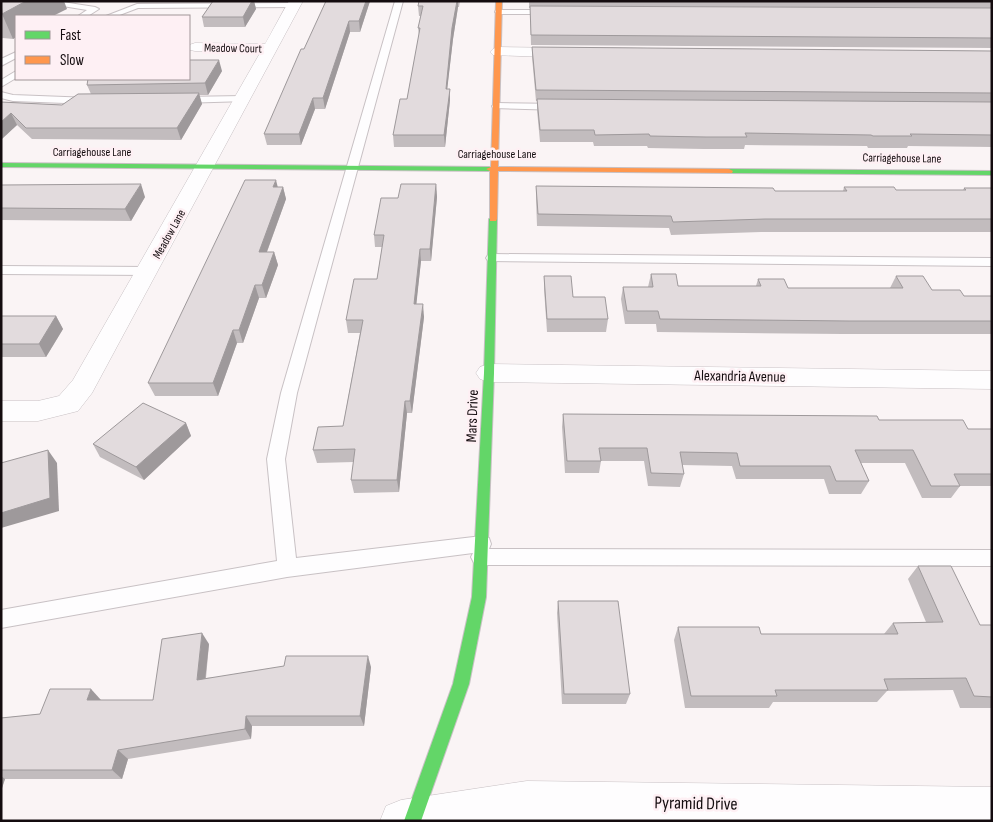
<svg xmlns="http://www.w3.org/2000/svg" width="993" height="822" viewBox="0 0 993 822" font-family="'Sofia Sans Condensed',sans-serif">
<rect width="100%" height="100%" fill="#faf4f5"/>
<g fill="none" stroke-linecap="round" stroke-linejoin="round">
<g stroke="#c8c1c4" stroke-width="2">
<g id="lane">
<polygon points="32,1 56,1 95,7 99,9 88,16 78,16 87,10"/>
<polygon points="395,1 403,1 297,393 285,459 296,558 482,536 489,538 491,544 489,549 992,550 992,566 481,565 474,563 471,557 473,553 287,577 1,628 1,610 277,561 267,459 281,393"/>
<polygon points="294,3 297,3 297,7 138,8 117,16 106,16 137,4"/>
<polygon points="496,10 552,10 556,12 552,14 499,14 495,12"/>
<polygon points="16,52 16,58 1,66 1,59"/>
<polygon points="16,71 16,78 1,87 1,80"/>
<polygon points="1,92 13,95 91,98 96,101 91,104 13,101 1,98"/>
<polygon points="243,96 248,99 247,101 181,103 176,100 181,97"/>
<polygon points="497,103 560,104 565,107 560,110 493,108 492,106"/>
<polygon points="493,254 992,258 992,266 488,261 486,258 488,255"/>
<polygon points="1,266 148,267 155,271 148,275 1,274"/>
</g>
</g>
<g stroke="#c8c1c4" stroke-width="1">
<g id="street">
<polygon points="289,1 303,1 92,393 78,411 38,421 1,421 1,401 38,401 59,396 73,380 260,53 195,51 190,50 189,45 195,43 265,44"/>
<polygon points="498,47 569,48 574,50 577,53 574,56 569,58 493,55 490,52 493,49"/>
<polygon points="489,364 992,371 992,389 489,382 480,379 476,373 480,367"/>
<polygon points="527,781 992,787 992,821 380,821 386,806 401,800"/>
</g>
</g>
<g stroke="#c8c1c4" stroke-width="2">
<g id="fast">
<polygon points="1,163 490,167 494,169 490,171 1,167"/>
<polygon points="726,169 992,171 992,175 729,173 725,171"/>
<polygon points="493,216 497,219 494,373 486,597 469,684 421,821 404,821 453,684 472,597 484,373 489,219"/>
</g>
</g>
<g stroke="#c8c1c4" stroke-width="2">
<polygon id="slow" points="496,1 502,1 498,167 729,169 733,171 732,173 498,171 497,219 496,221 490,221 490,171 486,169 491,167"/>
</g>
<use href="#lane" fill="#fefdfe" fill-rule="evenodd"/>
<use href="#street" fill="#fefdfe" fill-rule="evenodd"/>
<use href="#fast" fill="#63d668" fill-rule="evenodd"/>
<use href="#slow" fill="#ff974d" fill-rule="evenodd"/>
</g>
<g fill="#c2bcbe">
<polygon points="1,1 67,9 16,16 16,37 13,39 3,38 1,39"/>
<polygon points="213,1 260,1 254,1 256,9 245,27 204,27 202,17"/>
<polygon points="370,1 360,32 350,32 325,109 315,109 301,145 267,145 264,134 304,49"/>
<polygon points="419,1 460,1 459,7 458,7 453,39 447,89 450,89 450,100 445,147 394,147 393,135 407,99 419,35 418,28 421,16 419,16 418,6"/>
<polygon points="529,1 992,1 992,48 531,45 530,8 529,8"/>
<polygon points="532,47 992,51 992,147 908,146 907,148 868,148 867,146 745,145 744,149 704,149 648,148 647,146 594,146 593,142 540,142 537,110 537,101 536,101 532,57"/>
<polygon points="222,71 208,95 199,95 202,104 181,140 32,139 17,125 1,139 1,102 62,105 91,94 87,85"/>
<polygon points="436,184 437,197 431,261 421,261 416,304 424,317 412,413 407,413 399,492 354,493 351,480 354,462 317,463 313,450 343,426 360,333 348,333 346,320 377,279 382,247 375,247 374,235"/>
<polygon points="1,185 145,197 131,221 1,220"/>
<polygon points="536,186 775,191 843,191 844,187 896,190 963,190 964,188 992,188 992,232 761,232 671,235 669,228 537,226 536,198"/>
<polygon points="278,187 283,187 286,199 267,252 274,252 278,265 266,298 259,298 243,343 237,343 218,396 155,396 148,383"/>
<polygon points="651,274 678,286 756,286 758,279 788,288 890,288 896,276 932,290 964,296 992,296 992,334 843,334 657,332 656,324 625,324 621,299 623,287 648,287"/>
<polygon points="544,276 573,297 608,319 606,332 547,332 544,289"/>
<polygon points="1,316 56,316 63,329 46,357 1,357"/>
<polygon points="563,414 879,420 968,429 992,429 992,486 960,486 951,498 922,498 905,463 861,463 869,481 861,494 829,494 824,479 736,479 732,466 682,465 684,474 680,487 648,486 644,461 601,461 599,473 565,473 562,427"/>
<polygon points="186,423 191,436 144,480 100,457 93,444"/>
<polygon points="918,566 980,625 992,625 992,708 960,708 953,690 887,691 877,702 773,702 769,708 685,708 674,640 678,627 761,634 884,634 893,623 926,622 908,579"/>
<polygon points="558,601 630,694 626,704 562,704 557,613"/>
<polygon points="209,644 206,678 371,667 364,726 252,726 251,739 128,759 122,779 5,779 1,791 1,718 40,714 101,700 153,700"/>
</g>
<g fill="#9e999b">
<polygon points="26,1 64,1 67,9 53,16 16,16 16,37 13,39 2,14"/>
<polygon points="252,1 254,1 256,9 245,27 243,17"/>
<polygon points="366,1 370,1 360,32 359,21"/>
<polygon points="457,1 458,1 458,7 453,39 446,100 446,89 452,28"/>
<polygon points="349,21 350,32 325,109 323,98"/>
<polygon points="219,60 222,71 208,95 205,83"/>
<polygon points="450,89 450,100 445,147 444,135"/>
<polygon points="199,93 202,104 181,140 177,128"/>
<polygon points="313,98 315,109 301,145 299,134"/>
<polygon points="11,113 17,125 2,139 1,122"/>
<polygon points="276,180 279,192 273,187"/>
<polygon points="141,184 145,197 131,221 125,209"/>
<polygon points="436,184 437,197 431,261 430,249"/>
<polygon points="283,187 286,199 262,265 259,252"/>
<polygon points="420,249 421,261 415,317 414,304"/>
<polygon points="274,252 278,265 266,298 262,285"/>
<polygon points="255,285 259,298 243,343 239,330"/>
<polygon points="423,304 424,317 412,413 410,401"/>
<polygon points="56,316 63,329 46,357 39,344"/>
<polygon points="233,330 237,343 218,396 213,383"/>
<polygon points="405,401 407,413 399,492 397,480"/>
<polygon points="186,423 191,436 144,480 136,467"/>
<polygon points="48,450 57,463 59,511 1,528 1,513"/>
<polygon points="202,633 209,644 204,690 197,680"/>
<polygon points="368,656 371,667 364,726 360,716"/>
<polygon points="91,689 101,700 87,700"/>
<polygon points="246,716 252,726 251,739 245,729"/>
<polygon points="118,750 128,759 122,779 112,770"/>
<polygon points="1,776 5,779 1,791"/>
</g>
<g fill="#e2dbdd" stroke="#9e999b">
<polygon points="1,1 26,1 2,14"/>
<polygon points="213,1 252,1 243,17 202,17"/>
<polygon points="326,1 366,1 359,21 349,21 323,98 313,98 299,134 264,134 301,49 304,49"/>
<polygon points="419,1 457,1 452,28 446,89 450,89 444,135 393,135 400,99 407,99 420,28 418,28 423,6 418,6"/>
<polygon points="530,6 992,8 992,38 531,35"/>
<polygon points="532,47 992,51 992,93 536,90"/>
<polygon points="189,60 219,60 205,83 87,85 88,79 189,79"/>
<polygon points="199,93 177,128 26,128 11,113 1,122 1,102 62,105 78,94"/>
<polygon points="537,99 992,102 992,135 910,134 912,136 873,136 871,135 745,133 747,137 706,137 650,136 649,134 595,135 594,130 540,130"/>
<polygon points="245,180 276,180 273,187 283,187 259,252 274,252 262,285 255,285 239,330 233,330 213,383 148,383"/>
<polygon points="141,184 125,209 1,208 1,185"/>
<polygon points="401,184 436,184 430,249 420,249 414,304 423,304 410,401 405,401 397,480 351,480 355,449 313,450 318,427 343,426 363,320 346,320 354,279 377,279 384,235 374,235 381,198 398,198"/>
<polygon points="536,186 773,188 775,191 847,191 844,187 894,187 896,190 966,190 964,188 992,188 992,219 765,219 673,222 671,216 538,214"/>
<polygon points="651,274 676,274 678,286 761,286 758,279 784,279 788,288 903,288 896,276 923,276 932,290 960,290 964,296 992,296 992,321 849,321 660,319 658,311 627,311 623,287 653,287"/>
<polygon points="544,276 571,276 573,297 605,297 608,319 547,319"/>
<polygon points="1,316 56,316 39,344 1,344"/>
<polygon points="143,403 186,423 136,467 93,444"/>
<polygon points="563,414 877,416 879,420 963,420 968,429 992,429 992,474 954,474 960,486 931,486 913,450 855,450 869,481 836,481 830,466 740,466 737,453 680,452 684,474 651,473 647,448 599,448 601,461 567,461"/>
<polygon points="48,450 50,498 1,513 1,463"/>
<polygon points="918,566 951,566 980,625 992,625 992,697 974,696 966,678 884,679 888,690 775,690 777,696 691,696 678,627 759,627 761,634 898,634 893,623 943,622"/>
<polygon points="558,601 618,601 630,694 564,694"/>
<polygon points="202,633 197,680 284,666 286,656 368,656 360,716 246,716 245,729 118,750 112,770 1,770 1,718 40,714 50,689 91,689 87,700 153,700 162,639"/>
</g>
<g text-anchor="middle" stroke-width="5" stroke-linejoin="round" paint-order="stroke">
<g font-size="12" fill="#140c0f" stroke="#fef0f4">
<text transform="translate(233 48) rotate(1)" y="4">Meadow Court</text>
<text x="92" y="156">Carriagehouse Lane</text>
<text x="497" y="158">Carriagehouse Lane</text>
<text transform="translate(902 158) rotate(1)" y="4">Carriagehouse Lane</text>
<text transform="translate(169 234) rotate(-61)" y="4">Meadow Lane</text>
</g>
<g font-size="15" fill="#140c0f" stroke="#fef0f4">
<text transform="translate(740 376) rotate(1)" y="5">Alexandria Avenue</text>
<text transform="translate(472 416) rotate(-88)" y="5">Mars Drive</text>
</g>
<g font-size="18" fill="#140c0f" stroke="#fef0f4">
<text transform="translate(696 803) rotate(1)" y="6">Pyramid Drive</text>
</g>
</g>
<rect width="993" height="822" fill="none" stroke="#140c0f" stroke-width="5"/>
<rect x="15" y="15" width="175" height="65" fill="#fef0f4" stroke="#a09598"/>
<rect x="25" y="31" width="25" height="8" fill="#63d668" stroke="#a09598"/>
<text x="60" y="40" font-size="15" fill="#140c0f">Fast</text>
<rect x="25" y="56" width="25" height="8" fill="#ff974d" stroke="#a09598"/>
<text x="60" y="65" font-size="15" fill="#140c0f">Slow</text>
</svg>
